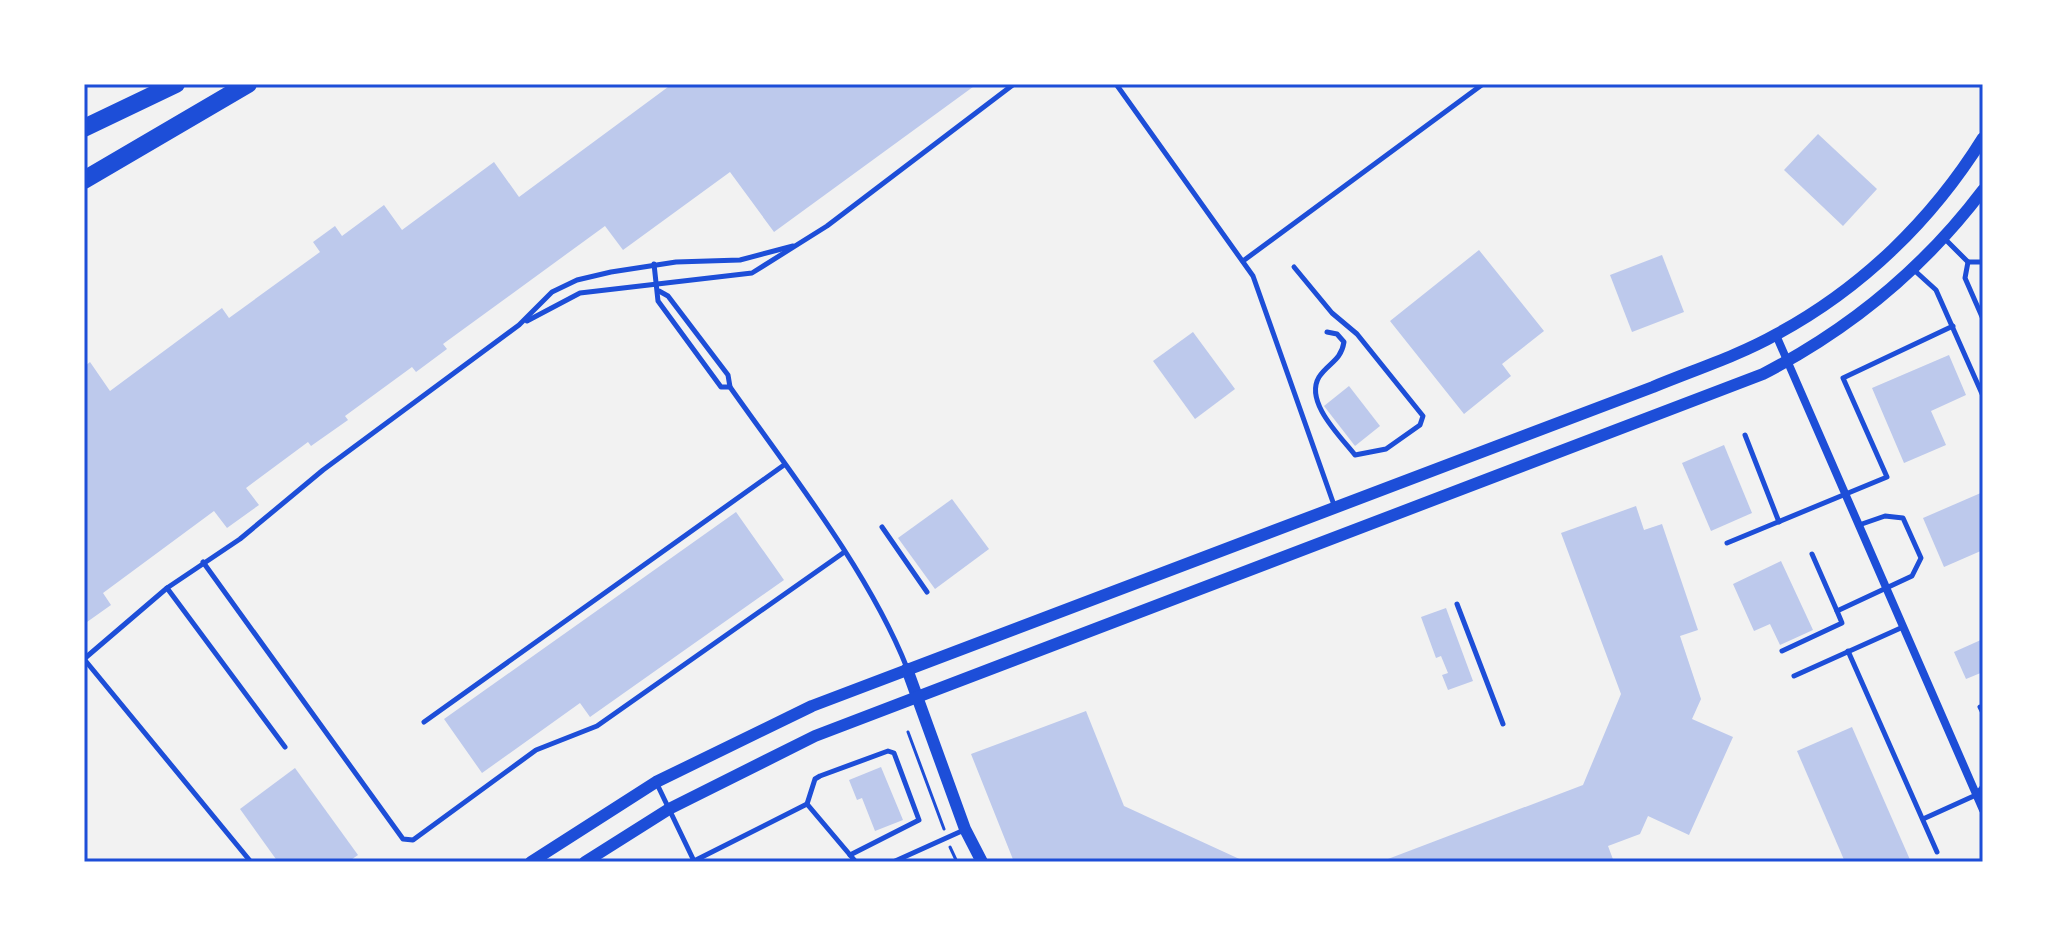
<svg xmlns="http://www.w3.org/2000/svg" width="2067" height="946" viewBox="0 0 2067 946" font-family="Jost,sans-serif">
<rect width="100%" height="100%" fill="#f2f2f2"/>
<g fill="#bdc9ec">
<polygon points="666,84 977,84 774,232 730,172 623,250 605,226 443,344 447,349 416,372 412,367 345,416 348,420 311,446 308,442 246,488 259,505 227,528 214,511 103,593 111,605 87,622 84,617 84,410 87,408 84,403 84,367 90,362 110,391 222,308 229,318 320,252 313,242 335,226 342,236 384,205 402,230 494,162 519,197 668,87"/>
<polygon points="1818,134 1877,189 1843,226 1784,170"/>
<polygon points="1479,250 1544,331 1502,364 1511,376 1464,414 1390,321"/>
<polygon points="1662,255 1684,312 1632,332 1610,275"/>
<polygon points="1193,332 1235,389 1195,419 1153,361"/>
<polygon points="1949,355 1966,395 1931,411 1946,445 1904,463 1872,388"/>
<polygon points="1349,386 1380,426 1355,446 1324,406"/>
<polygon points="1724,445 1752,513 1711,531 1682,463"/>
<polygon points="1983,492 1983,550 1944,567 1923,518"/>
<polygon points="952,499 989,549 935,589 898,538"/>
<polygon points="1636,506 1644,530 1662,524 1698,630 1680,636 1701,699 1692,719 1733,737 1689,835 1648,816 1640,834 1608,846 1614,862 1380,862 1583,785 1621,694 1561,533"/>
<polygon points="736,512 784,580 590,717 580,703 482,773 444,719"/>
<polygon points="1781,561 1813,630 1780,645 1770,624 1754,631 1733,584"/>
<polygon points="1446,608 1473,681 1448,690 1442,675 1448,673 1441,656 1436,658 1421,617"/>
<polygon points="1983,639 1983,672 1966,679 1954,652"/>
<polygon points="1086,711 1124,806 1246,862 1014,862 971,754"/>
<polygon points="1852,727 1911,862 1845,862 1797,751"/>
<polygon points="881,767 903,820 875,831 862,798 857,800 849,780"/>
<polygon points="295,768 358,855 348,862 278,862 240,809"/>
</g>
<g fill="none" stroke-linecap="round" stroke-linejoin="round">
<g stroke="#1d4ed8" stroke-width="3">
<polyline points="908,732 944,829"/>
<polyline points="950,847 957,862"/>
</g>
<g stroke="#1d4ed8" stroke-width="5">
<polyline points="1116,84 1253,276 1334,505"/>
<polyline points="1945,239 1968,262 1983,262"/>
<polyline points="1243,261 1483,84"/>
<polyline points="1968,262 1965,278 1983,319"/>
<polyline points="654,264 658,301 721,387 730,387"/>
<path d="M1294 267 1332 313 1357 334 1423 416 1420 425 1386 449 1355 455C1341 437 1304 402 1319 377 1328 363 1341 361 1344 342L1337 334 1327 332"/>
<polyline points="1914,270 1936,290 1983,396"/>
<path d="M659 291 668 296 728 375 730 387C790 472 869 572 907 668"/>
<polyline points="527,321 580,293 752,273 827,226 1014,84"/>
<polyline points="1745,435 1779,522"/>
<polyline points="882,527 927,592"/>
<polyline points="1727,543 1887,477 1843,378 1953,326"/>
<polyline points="1812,554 1837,611 1912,576 1921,558 1903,518 1885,516 1859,525"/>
<polyline points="203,562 403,839 413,840 536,750 597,726 843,553"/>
<polyline points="167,588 285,747"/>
<polyline points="1457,604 1503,724"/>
<polyline points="1782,651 1842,623 1837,611"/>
<polyline points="1848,651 1937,852"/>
<polyline points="1794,676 1903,627"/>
<polyline points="1980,707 1983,713"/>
<polyline points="424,722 784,465"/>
<polyline points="657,784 694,861"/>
<polyline points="807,804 815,779 820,776 888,751 894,753 919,820 850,855"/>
<polyline points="1923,819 1976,795 1983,786"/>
<polyline points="251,862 84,659 167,588 240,539 323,470 519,325 552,292 577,280 611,272 676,262 740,260 793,246"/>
<polyline points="692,862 807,804 856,862"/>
<polyline points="893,862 964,830"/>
</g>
<polyline stroke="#1d4ed8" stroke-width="8" points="1776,335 1983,810"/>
<g stroke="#1d4ed8" stroke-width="12">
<polyline points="907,669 965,829 982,862"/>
<path d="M531 862 656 782 812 706 1653 387C1694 370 1738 356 1777 334 1862 288 1932 220 1983 138"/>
<path d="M585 862 669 809 815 736 1763 374C1850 329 1924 268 1983 190"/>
</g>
<g stroke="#1d4ed8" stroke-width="18">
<polyline points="84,128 176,84"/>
<polyline points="84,180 248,84"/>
</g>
</g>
<rect width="2067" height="946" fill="none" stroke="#ffffff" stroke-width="172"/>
<rect x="86" y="86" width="1895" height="774" fill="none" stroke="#1d4ed8" stroke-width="3"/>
</svg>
